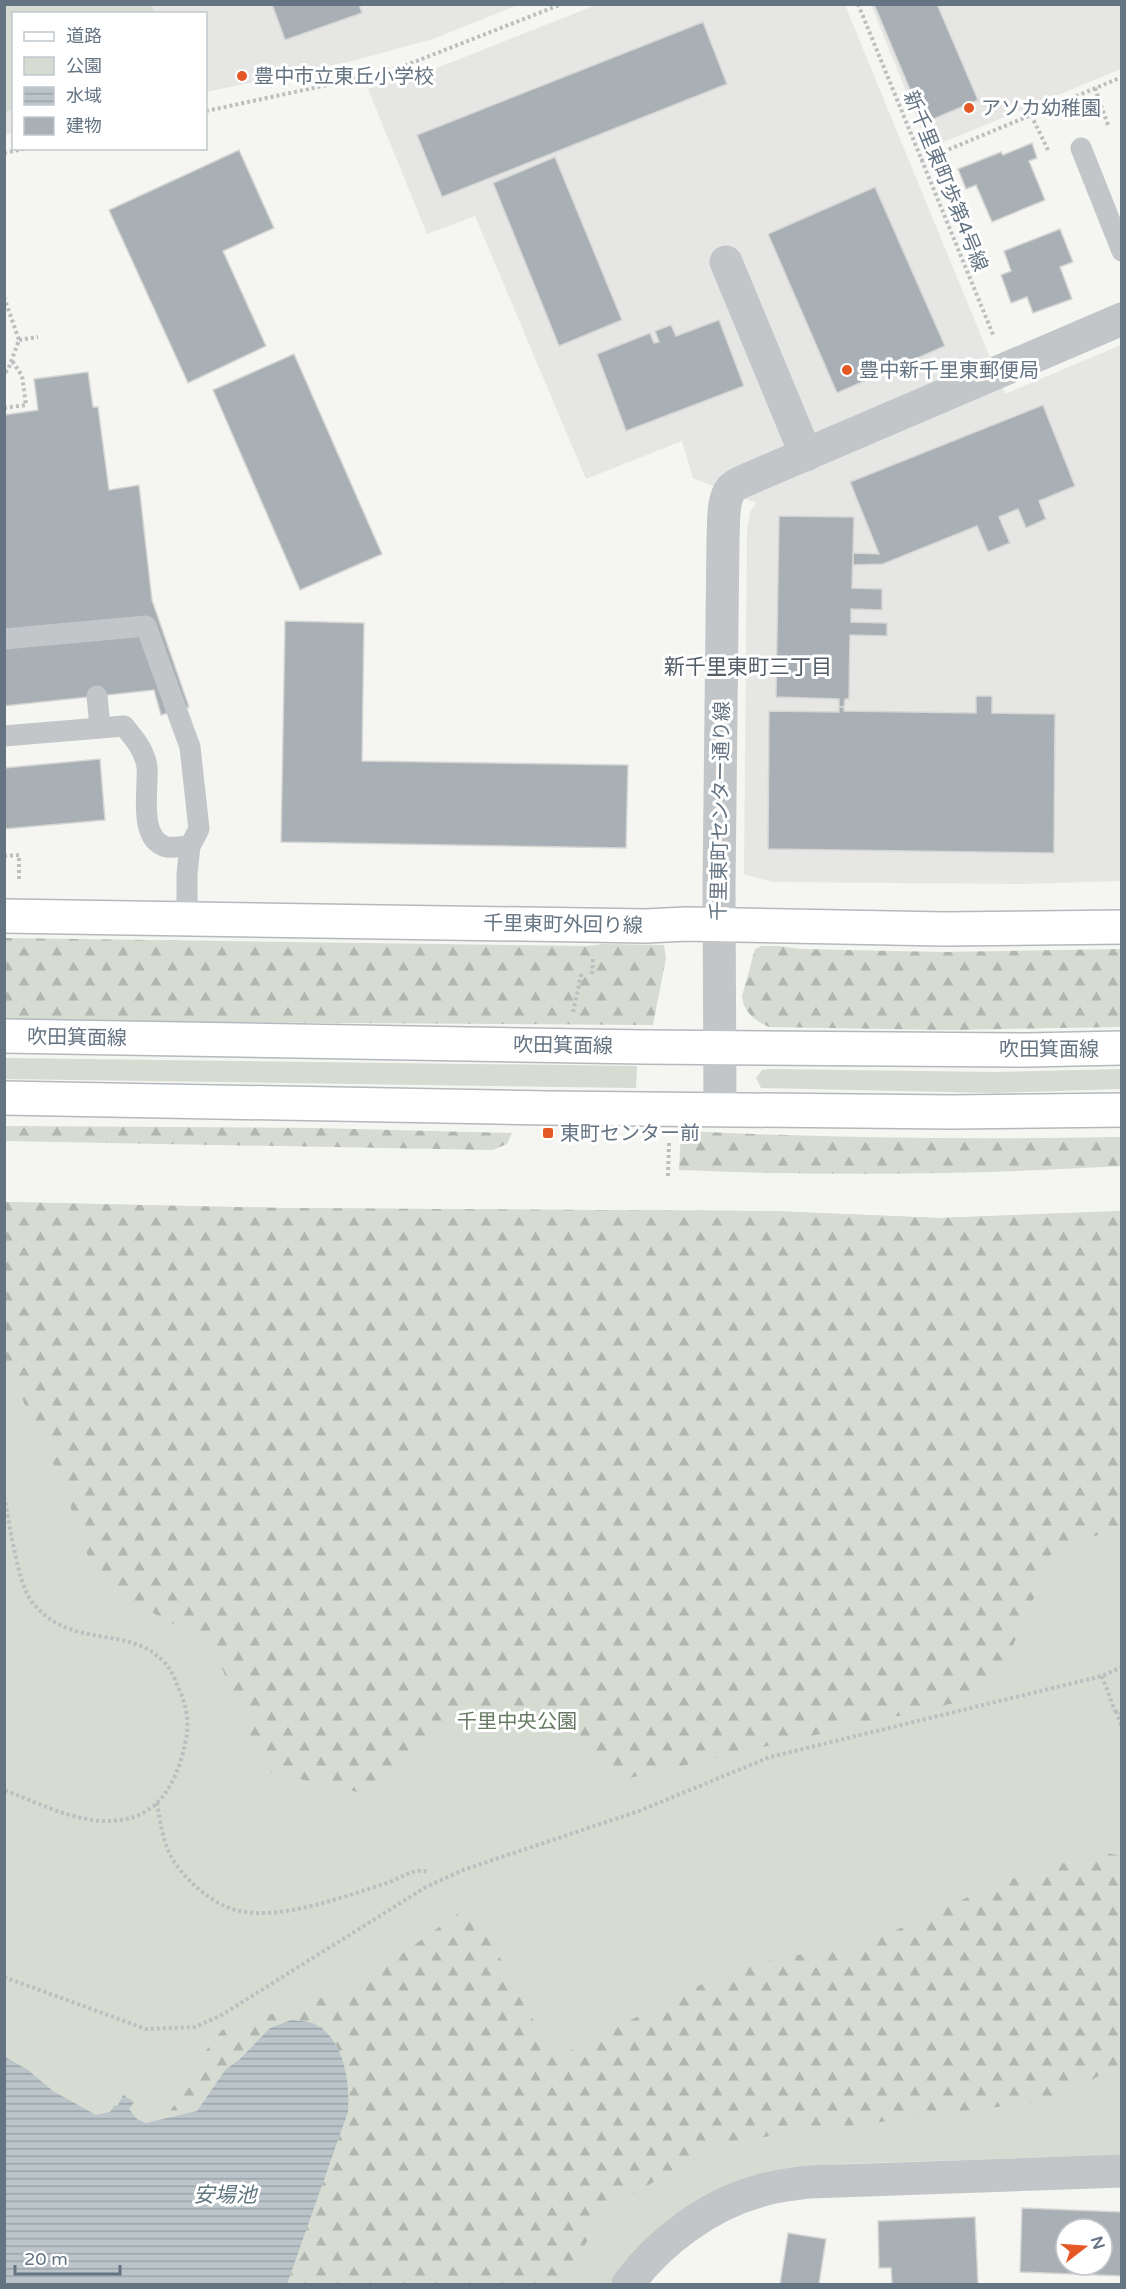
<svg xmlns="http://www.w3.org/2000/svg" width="1126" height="2289" viewBox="0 0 1126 2289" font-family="'Varela Round','Noto Sans JP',sans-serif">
<defs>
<pattern id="forest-firs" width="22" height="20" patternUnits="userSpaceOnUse" patternTransform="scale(1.5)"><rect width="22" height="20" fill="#d6dcd2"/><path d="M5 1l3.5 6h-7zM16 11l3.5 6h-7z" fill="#b1b7b0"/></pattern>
<pattern id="water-rules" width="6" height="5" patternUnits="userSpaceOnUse" patternTransform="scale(1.5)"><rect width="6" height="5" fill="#bac4c9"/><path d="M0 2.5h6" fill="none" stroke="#9ba4a9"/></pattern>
</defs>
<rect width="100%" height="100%" fill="#f5f5f1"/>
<g fill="#e6e7e5">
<polygon points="4,5 518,5 433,39 352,61 206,92 206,14 14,14 13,133 5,135"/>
<polygon points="596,5 845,5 1005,394 1121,345 1121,881 1024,884 772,882 744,874 747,531 750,512 756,503 693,478 682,441 586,479 475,216 427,234 368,89 442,66"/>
<polygon points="871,5 1121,5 1121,69 929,148"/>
</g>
<g fill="#d6dcd2">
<polygon points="5,4 152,5 155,13 14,14 13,109 5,112"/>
<polygon points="5,1058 637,1066 636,1088 5,1079"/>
<polygon points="771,1069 994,1072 1121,1069 1121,1089 995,1093 761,1088 756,1078 762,1070"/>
<polygon points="5,1202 283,1208 771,1211 939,1218 1121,1211 1121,2155 840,2164 802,2167 627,2261 610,2284 5,2284"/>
</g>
<g fill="url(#forest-firs)">
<polygon points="5,938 587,946 604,944 664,945 666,958 653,1025 5,1021"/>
<path d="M761 946H780L800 949 942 952 1121 949V1027L948 1030 769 1027C755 1021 743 1011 742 996L755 949Z"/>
<polygon points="5,1126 315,1128 512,1133 507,1144 493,1150 5,1141"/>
<path d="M681 1131C828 1138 974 1140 1121 1137V1166C974 1175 827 1176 679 1170Z"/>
<polygon points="5,1202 283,1208 771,1211 939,1218 1121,1211 1121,1528 1112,1529 1050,1555 1028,1614 989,1695 629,1778 531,1714 442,1722 375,1796 264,1771 213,1646 97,1582 61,1480 5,1363"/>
<path d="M1102 1852 1121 1856V2063L1059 2099 725 2142 609 2207 560 2284H287L348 2112C350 2083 344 2059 329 2035L253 2047 226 2069 197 2111 163 2119 192 2084 184 2079 222 2030 356 1987 471 1904 554 2059 708 1981 783 1956 850 1951 975 1894 1024 1874Z"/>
</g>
<path fill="url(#water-rules)" d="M291 2020C299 2021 311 2021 318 2026 345 2042 350 2084 348 2112L287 2284H5V2057L28 2070 53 2091 96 2115 110 2112 114 2106 118 2105 123 2095 134 2102 129 2109 137 2119 146 2123 197 2111 226 2069 239 2060 270 2028Z"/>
<g fill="#a8b0b6" stroke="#d6d6d4" stroke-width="1.5" fill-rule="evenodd">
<polygon points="272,4 359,4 362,13 285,40"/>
<polygon points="874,4 937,4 978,100 924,123"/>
<polygon points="703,22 727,84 442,197 417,135"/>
<polygon points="1032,143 1037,158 1029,161 1045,200 992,222 976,185 966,189 958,169 1001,152 1003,155"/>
<polygon points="239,150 274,228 223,251 266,346 188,383 109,210"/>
<polygon points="555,157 622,320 559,346 493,183"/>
<polygon points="875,187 945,346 837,393 768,234"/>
<polygon points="1060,229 1073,262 1060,267 1072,299 1033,313 1027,297 1011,303 1001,275 1011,271 1004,251"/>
<polygon points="719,320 744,386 626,431 597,354 650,333 654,343 659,342 655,331 671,325 676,336"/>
<polygon points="294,354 382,554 300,590 213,390"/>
<polygon points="88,372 93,407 98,407 109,490 139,485 152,600 189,707 161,715 154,690 4,706 4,415 38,410 34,379"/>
<polygon points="1043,405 1075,486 1039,501 1046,519 1026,528 1018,509 999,517 1010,543 988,552 977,526 883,564 853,565 853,553 879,554 850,482"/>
<polygon points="779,516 854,517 852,588 882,589 882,610 851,609 851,622 887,623 887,636 850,635 849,699 845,699 844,707 839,707 839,699 776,697"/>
<polygon points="285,621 364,623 362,761 628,765 626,848 281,842"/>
<polygon points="976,696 992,696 992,713 1055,714 1054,853 768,849 769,711 839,712 839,707 844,707 844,711 976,713"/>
<polygon points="100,759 105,820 4,829 4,768"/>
<path d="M1022 2208 1122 2212V2276L1020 2272ZM1066 2229H1102V2265H1066Z"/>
<polygon points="975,2217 978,2284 892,2284 891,2268 879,2268 878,2221"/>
<polygon points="788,2233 826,2239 819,2284 780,2284"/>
</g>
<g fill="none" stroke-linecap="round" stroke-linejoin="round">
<g stroke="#b4b9be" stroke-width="36">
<g id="secondary">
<polyline points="4,916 646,926 686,924 944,929 1122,927"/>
<polyline points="4,1036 644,1047 1028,1050 1122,1048"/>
<polyline points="4,1098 547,1108 952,1112 1122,1110"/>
</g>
</g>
<g stroke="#bcbec0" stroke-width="4" stroke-dasharray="3 3" stroke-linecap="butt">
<polyline points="858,4 994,337"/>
<polyline points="1095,88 1108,125"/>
<polyline points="206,111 360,78 404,66 562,4"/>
<polyline points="1031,115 1048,150"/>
<polyline points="4,153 28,148"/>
<polyline points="921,161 1122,77"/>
<polyline points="4,297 19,340 8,370 4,373"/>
<polyline points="19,340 38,337"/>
<polyline points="4,408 26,405 22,376 11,359"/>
<polyline points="4,856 19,855 19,881"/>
<polyline points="592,974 593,959"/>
<polyline points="573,1012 582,971"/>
<polyline points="668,1176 669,1143"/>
<path d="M4 1497C10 1523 17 1582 32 1602 72 1652 129 1623 165 1663 171 1669 175 1679 178 1687 187 1705 190 1725 185 1744 180 1768 169 1797 148 1810 103 1838 47 1806 4 1790"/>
<polyline points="1102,1676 1115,1711 1122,1714"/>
<polyline points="1116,1711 1122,1727"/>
<path d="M157 1803C160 1819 162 1837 169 1852 174 1864 184 1875 193 1884 205 1895 220 1906 236 1910 279 1922 345 1896 387 1883 403 1878 412 1867 429 1872"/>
<polyline points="4,1977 146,2029 195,2027 220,2016 426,1887 463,1870 639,1811 770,1757 1102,1676 1122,1667"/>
</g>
<g stroke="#c2c6c9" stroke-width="21">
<polyline points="1081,148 1122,251"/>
<polyline points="4,639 146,626 190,747 199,829 190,846 187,874 187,918"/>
<polyline points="97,696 100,727"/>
<path d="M4 736 124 726C134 738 145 751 147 767 149 788 137 840 167 847 174 848 183 846 190 846"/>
</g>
<g stroke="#c2c6c9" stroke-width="33">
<polyline points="726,262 806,455"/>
<path d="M720 1109 719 887 723 538C724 524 722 500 731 489 736 483 747 480 753 477L1122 319"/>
<path d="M628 2284C659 2242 708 2205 759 2191 775 2186 793 2184 809 2182L1122 2171"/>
</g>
<use href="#secondary" stroke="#fff" stroke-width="33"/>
</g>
<g fill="#e35824" stroke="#fff" stroke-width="2">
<circle cx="242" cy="76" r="6"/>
<circle cx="969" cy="108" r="6"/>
<circle cx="847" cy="370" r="6"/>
<rect x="542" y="1127" width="12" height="12" rx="3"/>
</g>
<g text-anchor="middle" stroke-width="6" stroke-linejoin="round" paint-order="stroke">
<g font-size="20" fill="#647483" stroke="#fff" text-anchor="start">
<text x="254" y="83">豊中市立東丘小学校</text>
<text x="981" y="115">アソカ幼稚園</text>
<text x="859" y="377">豊中新千里東郵便局</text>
<text x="560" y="1140">東町センター前</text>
</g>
<g font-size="20" fill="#647483" stroke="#fff">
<text transform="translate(946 181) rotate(68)" y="7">新千里東町歩第4号線</text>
<text transform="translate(720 811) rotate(-89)" y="7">千里東町センター通り線</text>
<text transform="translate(563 924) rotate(1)" y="7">千里東町外回り線</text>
<text transform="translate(77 1037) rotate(1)" y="7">吹田箕面線</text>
<text transform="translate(563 1045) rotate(1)" y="7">吹田箕面線</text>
<text x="1049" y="1056">吹田箕面線</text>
</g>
<g font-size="20" fill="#667a63" stroke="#fff">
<text x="517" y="1728">千里中央公園</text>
</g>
<g font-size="21" fill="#525d68" stroke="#fff">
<text x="748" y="674">新千里東町三丁目</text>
</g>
<g font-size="21" font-style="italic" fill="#5f767f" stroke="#fff">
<text x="225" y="2202">安場池</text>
</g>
</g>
<rect width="1126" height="2289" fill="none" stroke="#647483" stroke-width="12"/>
<rect x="12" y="12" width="195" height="138" fill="#ffffff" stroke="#c1c7cd" stroke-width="1.5"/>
<rect x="24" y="32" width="30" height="9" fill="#ffffff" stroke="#c1c7cd" stroke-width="1.5"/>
<text x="66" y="42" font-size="18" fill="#647483">道路</text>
<rect x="24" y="57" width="30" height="18" fill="#d6dcd2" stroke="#c1c7cd" stroke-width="1.5"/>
<text x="66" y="72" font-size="18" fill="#647483">公園</text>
<rect x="24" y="87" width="30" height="18" fill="url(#water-rules)" stroke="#c1c7cd" stroke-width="1.5"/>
<text x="66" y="102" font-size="18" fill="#647483">水域</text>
<rect x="24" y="117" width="30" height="18" fill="#a8b0b6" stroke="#c1c7cd" stroke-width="1.5"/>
<text x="66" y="132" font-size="18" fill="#647483">建物</text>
<g transform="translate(1084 2247) rotate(73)"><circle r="28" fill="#ffffff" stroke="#c1c7cd" stroke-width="1.5"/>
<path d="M0-4.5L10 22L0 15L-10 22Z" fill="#e35824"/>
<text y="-9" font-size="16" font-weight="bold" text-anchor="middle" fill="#647483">N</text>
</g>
<path d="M15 2265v9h105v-9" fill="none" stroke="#647483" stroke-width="3"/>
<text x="24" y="2265" font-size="18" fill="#647483" stroke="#ffffff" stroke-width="4.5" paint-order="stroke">20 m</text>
</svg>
